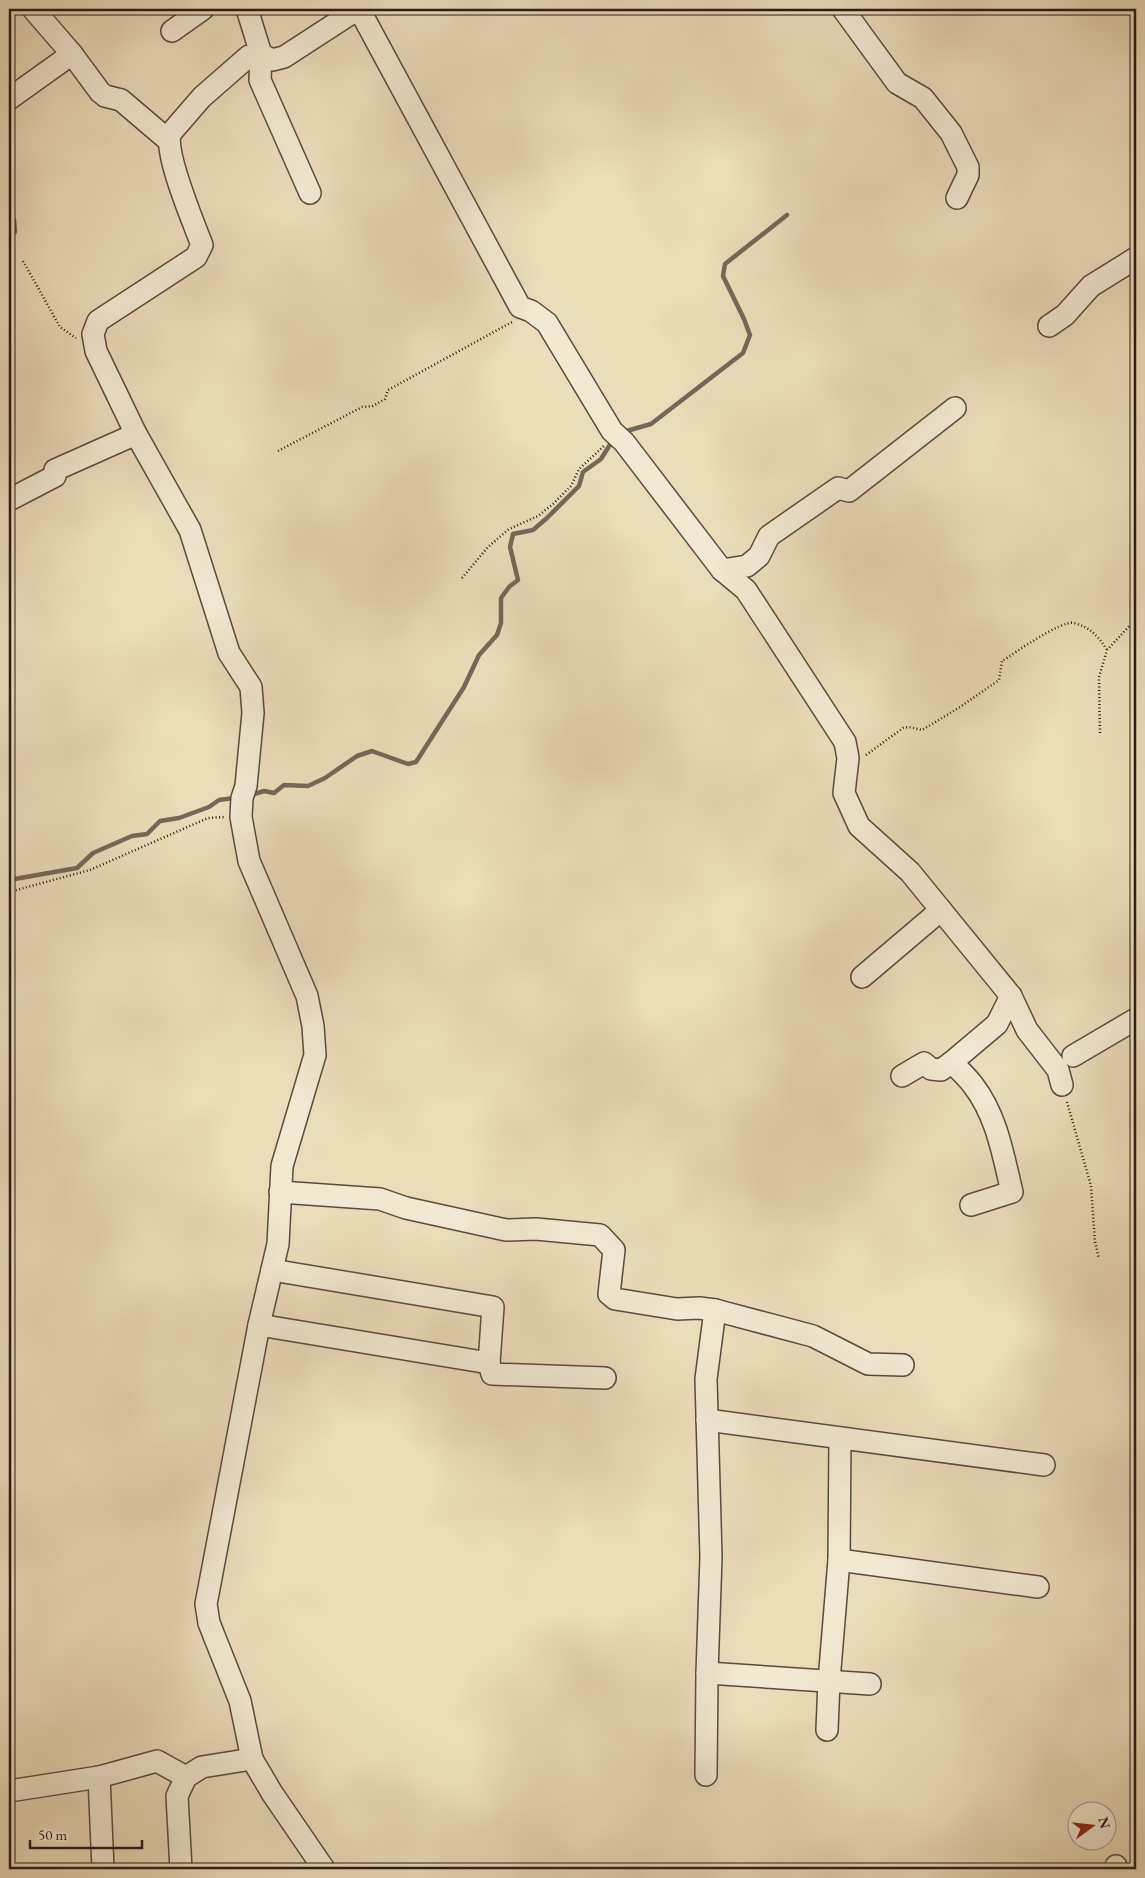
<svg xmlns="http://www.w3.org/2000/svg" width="1145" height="1878" viewBox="0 0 1145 1878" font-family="'EB Garamond',serif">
<rect width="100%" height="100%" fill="#ebddba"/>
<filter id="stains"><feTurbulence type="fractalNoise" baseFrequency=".004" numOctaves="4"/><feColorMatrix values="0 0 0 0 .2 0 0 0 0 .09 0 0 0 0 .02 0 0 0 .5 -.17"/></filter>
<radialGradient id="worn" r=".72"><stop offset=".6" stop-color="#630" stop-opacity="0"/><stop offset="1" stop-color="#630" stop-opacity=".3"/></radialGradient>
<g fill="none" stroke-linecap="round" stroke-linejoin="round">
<g stroke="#746856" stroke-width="4.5">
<polyline points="9,210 14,220 15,232"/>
<polyline points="623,432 651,424 743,353 750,335 744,319 723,276 725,264 787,215"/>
<polyline points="251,795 264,791 274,793 284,785 308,786 325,778 357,756 372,751 408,764 416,762 464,687 479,655 497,635 501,623 501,598 509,587 518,580 510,547 513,534 533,530 547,518 579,486 583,472 601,459 611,443"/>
<polyline points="9,880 77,868 93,853 132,836 147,834 160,821 179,818 209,807 219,800 234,798"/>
</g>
<g stroke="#584c3e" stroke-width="24">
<g id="minor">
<polyline points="33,9 72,54 100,92 105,96 121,100 168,140"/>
<polyline points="247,9 261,54 260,80 310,193"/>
<polyline points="359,9 520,307 531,311 547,323 612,431 624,442 722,570 746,590 845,742 848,758 844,793 859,826 910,872 1011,996 1027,1030 1058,1070 1062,1085"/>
<polyline points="843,9 897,83 923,98 951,133 968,167 968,175 957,198"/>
<polyline points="172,31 203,9"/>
<polyline points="9,99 72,54"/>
<polyline points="1049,326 1065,315 1091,286 1136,258"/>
<polyline points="9,500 55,476 55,470 136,434"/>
<polyline points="722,570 747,566 759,556 769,536 838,488 849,491 955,408"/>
<polyline points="862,977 941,910"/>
<polyline points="1073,1056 1136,1019"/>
<path d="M952 1062C959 1070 967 1077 973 1085 997 1116 1003 1155 1012 1192L971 1205"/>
<polyline points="902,1076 924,1063 931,1069 941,1070 952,1062 997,1024 1011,996"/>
<polyline points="280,1192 380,1199 406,1208 506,1230 536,1229 600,1235 614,1250 609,1294 615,1299 677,1309 699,1308 715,1310 813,1336 868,1364 903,1365"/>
<polyline points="272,1270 493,1307 489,1363 492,1374 605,1378"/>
<polyline points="259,1325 489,1363"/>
<polyline points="707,1420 1044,1465"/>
<polyline points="839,1560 1038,1587"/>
<polyline points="707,1673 870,1684"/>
<polyline points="827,1730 829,1681 839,1560 840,1438"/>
<polyline points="706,1775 707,1673 711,1557 706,1379 715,1310"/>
<polyline points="99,1777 103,1869"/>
<polyline points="9,1791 99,1777 157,1761 186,1777"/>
<polyline points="1116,1866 1117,1869"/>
<polyline points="181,1869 177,1796 186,1777 202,1767 252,1759"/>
<path d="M324 1869 272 1793 252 1759 240 1701 209 1623 206 1604 259 1325 278 1244 282 1166 315 1055 313 1026 307 996 249 861 241 817 242 798 246 786 253 713 251 687 229 653 190 530 136 434 96 351 93 334 98 321 196 257 202 245C193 221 165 156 170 134L202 97 249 56 261 54 272 60 284 57 358 9"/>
</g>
</g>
<g stroke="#271c15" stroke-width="2.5" stroke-dasharray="1 2.5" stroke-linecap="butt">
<polyline points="23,261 60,327 76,338"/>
<polyline points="278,451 362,407 373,406 385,399 388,390 512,322"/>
<polyline points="462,578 488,547 509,529 538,516 553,504 571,486 579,469 604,446"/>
<polyline points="1100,733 1099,677 1107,650 1136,619"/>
<path d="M866 755 903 728 909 727 922 730 960 707 999 680 1002 661C1015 653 1061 620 1074 623 1090 627 1099 637 1107 650"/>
<polyline points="9,892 90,870 208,818 225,817"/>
<polyline points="1067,1102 1091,1186 1095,1242 1099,1259"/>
</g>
<use href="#minor" stroke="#f2e9d2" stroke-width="21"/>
</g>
<rect width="1145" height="1878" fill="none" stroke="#ebddba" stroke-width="30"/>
<rect x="10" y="10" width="1125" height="1858" fill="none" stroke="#271c15" stroke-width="2.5"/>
<rect x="15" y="15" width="1115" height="1848" fill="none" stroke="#271c15"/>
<g transform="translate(1092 1826) rotate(75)"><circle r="24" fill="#f2e9d2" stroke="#a19786"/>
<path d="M0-4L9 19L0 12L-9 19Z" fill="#8f2418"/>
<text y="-8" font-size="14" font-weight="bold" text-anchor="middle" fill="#271c15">N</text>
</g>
<path d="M30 1840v8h112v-8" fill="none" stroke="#271c15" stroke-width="2.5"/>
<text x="38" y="1840" font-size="15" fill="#271c15" stroke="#f2e9d2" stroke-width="4" paint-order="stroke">50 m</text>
<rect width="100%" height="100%" filter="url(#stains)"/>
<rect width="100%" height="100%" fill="url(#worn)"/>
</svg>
